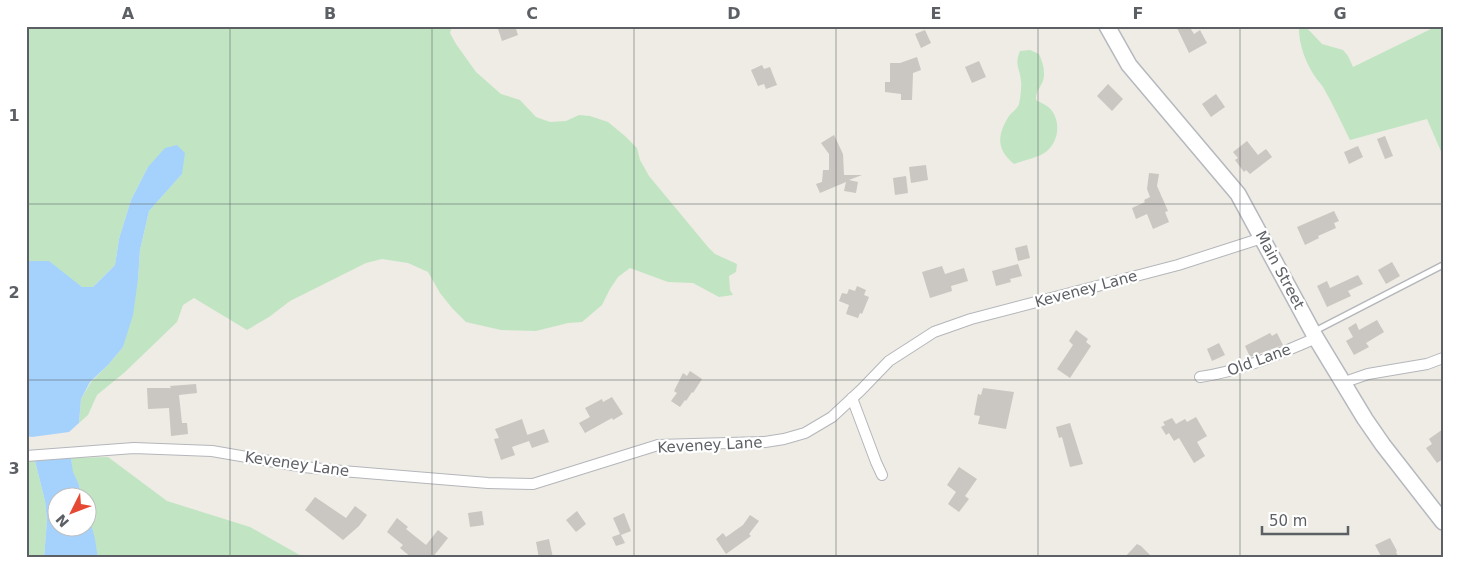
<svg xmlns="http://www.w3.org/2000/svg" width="1469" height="584" viewBox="0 0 1469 584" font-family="'DejaVu Sans',sans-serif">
<rect width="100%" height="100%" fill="#eeece4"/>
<g fill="#c1e5c3">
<polygon points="26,26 452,26 450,33 456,44 476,72 501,94 520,100 536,117 550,122 566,121 579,115 590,116 608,122 625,136 637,148 640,160 649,176 708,247 715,254 737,264 736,272 729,276 730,290 733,295 719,297 693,283 668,282 630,268 618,277 610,289 602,305 582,322 568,323 536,331 501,330 466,322 452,308 440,293 428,272 408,263 382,259 366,263 290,301 269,317 247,330 194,298 183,305 177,322 125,372 97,395 88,415 79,423 81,399 91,382 108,365 123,347 138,280 140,250 149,211 182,174 148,167 131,200 119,239 115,265 93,287 82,287 26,261"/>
<path d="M1299 26H1305L1322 44 1343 50 1348 56 1353 67 1437 26H1443V156L1427 119 1350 140C1341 122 1333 104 1323 87 1321 84 1318 81 1316 78 1306 64 1298 43 1299 26Z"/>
<path d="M1030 50 1039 54C1043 63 1047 75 1041 85 1038 91 1036 92 1036 100 1041 103 1049 106 1052 111 1061 123 1058 142 1047 151 1039 158 1024 160 1014 164 996 149 997 135 1009 116 1012 112 1018 108 1019 104 1020 101 1022 85 1021 81 1020 68 1014 65 1020 51Z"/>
<path d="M108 457 167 501 250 527 305 558H98C95 537 88 518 88 496H81L79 485 72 472 71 458Z"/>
<polygon points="30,461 35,461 45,501 47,520 44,558 26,558 26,464"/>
</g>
<g fill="#a5d2fd">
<polygon points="177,145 185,153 182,174 149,211 140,250 138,280 133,315 123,347 108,365 90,382 81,399 79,423 69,432 32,437 26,436 26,261 49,261 82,287 93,287 115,265 119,239 131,200 148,167 165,148"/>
<polygon points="71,458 73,472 79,485 81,496 58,496 58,526 88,526 88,512 95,539 98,558 44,558 47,520 45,501 35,461"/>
</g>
<g fill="#cac6c1">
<polygon points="497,26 515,26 518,35 502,41"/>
<polygon points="1176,26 1189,26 1194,34 1200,30 1207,43 1189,53"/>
<polygon points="925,30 931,43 921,48 915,34"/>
<polygon points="917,57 921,70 913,73 912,100 901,100 901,94 885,92 885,82 890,82 890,63 900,63"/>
<polygon points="979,61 986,77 972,83 965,67"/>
<polygon points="762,65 764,69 770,67 777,85 766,89 764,84 758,86 751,70"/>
<polygon points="1108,84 1123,99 1112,111 1097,96"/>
<polygon points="1216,94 1225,107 1211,117 1202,104"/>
<polygon points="834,135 843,154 844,175 862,175 849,180 858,182 856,193 844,191 846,182 820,193 816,184 822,182 823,170 829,170 829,154 821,143"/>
<polygon points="1385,136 1393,156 1385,159 1377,139"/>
<polygon points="1247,141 1258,155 1266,149 1272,157 1250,174 1246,170 1244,172 1235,160 1238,158 1233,152"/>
<polygon points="1358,146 1363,157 1349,164 1344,152"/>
<polygon points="926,165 928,180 911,183 909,167"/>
<polygon points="1149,173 1159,174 1157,186 1168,211 1165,212 1169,222 1153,229 1147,214 1136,219 1132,208 1145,202 1144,200 1150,197 1147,189"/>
<polygon points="906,176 908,193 895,195 893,178"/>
<polygon points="1334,211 1339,221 1334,223 1336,228 1318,236 1319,238 1305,245 1297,227"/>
<polygon points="1027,245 1030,258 1018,261 1015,248"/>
<polygon points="1392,262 1400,276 1386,284 1378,270"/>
<polygon points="1018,264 1022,276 1010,279 1011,282 996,286 992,271"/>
<polygon points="942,266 945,274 964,268 968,281 951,286 952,291 930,298 922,272"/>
<polygon points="1358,275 1363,284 1348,291 1351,296 1327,307 1317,286 1327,281 1330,288"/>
<polygon points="857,286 866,290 864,295 869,297 862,314 860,313 858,318 846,314 849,305 839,301 842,293 847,294 849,289 855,291"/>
<polygon points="1377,320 1384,332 1366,343 1369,347 1354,355 1346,341 1353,337 1348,328 1356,323 1359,330"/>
<polygon points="1076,330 1088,339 1086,342 1091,346 1070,378 1057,369 1073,345 1069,341"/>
<polygon points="1270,333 1272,336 1277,333 1283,345 1250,357 1245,346"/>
<polygon points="1219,343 1225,355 1212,361 1207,349"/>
<polygon points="690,371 702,379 693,393 692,392 686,401 685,400 680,407 671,401 677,393 674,391 683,373 687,376"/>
<polygon points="196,384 197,393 179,395 182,423 187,423 188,434 171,436 169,408 148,409 147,388 171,388 170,386"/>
<polygon points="983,388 1014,392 1006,429 978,424 980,416 974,415 978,394 981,395"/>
<polygon points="612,397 623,414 613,420 612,418 585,433 579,423 590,417 585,408 602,399 603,402"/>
<polygon points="1196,417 1207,436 1197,442 1205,456 1194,463 1179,438 1174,441 1169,433 1166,435 1161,427 1165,425 1163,422 1172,418 1176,424 1185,419 1187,422"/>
<polygon points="522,419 528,437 527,435 544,429 549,442 532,448 529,441 512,447 515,455 501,460 494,439 499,438 495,429"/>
<polygon points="1070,423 1083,464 1070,467 1062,437 1059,438 1056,427"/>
<polygon points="1443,429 1443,459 1437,463 1426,448 1432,444 1429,439"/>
<polygon points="959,467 977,479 965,496 969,499 959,512 948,504 956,492 947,485"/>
<polygon points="315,497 346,518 355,506 367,515 359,526 343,540 305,510"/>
<polygon points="482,511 484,525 470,527 468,513"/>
<polygon points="577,511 586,524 576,532 566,520"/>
<polygon points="624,513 631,531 621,535 625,543 616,546 612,537 620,534 613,518"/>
<polygon points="750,515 759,521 749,534 751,536 726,554 716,539 723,533 726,537 743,525"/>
<polygon points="397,518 408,527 406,529 426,545 438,530 448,538 432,558 412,558 400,548 403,545 387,532"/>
<polygon points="1390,538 1397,551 1396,552 1399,558 1382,558 1375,545"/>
<polygon points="549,539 553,558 539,558 536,542"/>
<polygon points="1137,544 1141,546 1153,558 1124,558"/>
</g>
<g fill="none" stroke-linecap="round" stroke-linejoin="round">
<g stroke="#b4b6bb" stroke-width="8">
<polyline id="service" points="1313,332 1443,265"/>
</g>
<g stroke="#b4b6bb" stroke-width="12">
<g id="minor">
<path d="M1200 377C1241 371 1279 354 1316 338"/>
<polyline points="1342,383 1368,374 1427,364 1443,358"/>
<polyline points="852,398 876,462 882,475"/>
<polyline points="26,456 134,448 212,451 304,467 342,471 488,483 533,484 658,445 765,442 784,439 805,433 832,417 861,390 889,361 934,332 971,319 1178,265 1262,238"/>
</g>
</g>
<g stroke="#b5b8be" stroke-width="18">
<polyline id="secondary" points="1107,26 1129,65 1238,194 1316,338 1365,419 1383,445 1443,522"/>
</g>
<use href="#service" stroke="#fff" stroke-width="5"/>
<use href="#minor" stroke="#fff" stroke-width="10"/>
<use href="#secondary" stroke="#fff" stroke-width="15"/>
</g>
<path fill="none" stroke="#5c5f64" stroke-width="1" stroke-opacity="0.55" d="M230 26V558M432 26V558M634 26V558M836 26V558M1038 26V558M1240 26V558M26 204H1443M26 380H1443"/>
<g text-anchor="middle" stroke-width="4.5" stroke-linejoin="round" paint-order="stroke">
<g font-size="15" fill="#5c5f64" stroke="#fff">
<text transform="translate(1280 270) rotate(62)" y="5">Main Street</text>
<text transform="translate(1086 289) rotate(-15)" y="5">Keveney Lane</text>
<text transform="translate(1259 360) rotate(-20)" y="5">Old Lane</text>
<text transform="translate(710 445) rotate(-3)" y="5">Keveney Lane</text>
<text transform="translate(297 464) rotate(8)" y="5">Keveney Lane</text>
</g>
</g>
<rect width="1469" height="584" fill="none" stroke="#ffffff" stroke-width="55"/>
<g transform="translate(72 512) rotate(228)"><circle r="24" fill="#ffffff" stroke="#bebfc1"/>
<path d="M0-4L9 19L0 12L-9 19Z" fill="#e54933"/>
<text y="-8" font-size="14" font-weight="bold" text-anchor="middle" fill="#5c5f64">N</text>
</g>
<path d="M1262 526v8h86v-8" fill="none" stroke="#5c5f64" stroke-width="2.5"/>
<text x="1269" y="526" font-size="15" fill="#5c5f64" stroke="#ffffff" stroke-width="4" paint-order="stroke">50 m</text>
<rect x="28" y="28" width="1414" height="528" fill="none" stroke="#5c5f64" stroke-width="2"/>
<g font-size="16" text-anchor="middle" font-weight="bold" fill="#5c5f64">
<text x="128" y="19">A</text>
<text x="330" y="19">B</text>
<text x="532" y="19">C</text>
<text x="734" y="19">D</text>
<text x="936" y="19">E</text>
<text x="1138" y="19">F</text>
<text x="1340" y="19">G</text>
<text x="14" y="121">1</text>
<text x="14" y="298">2</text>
<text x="14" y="474">3</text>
</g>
</svg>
